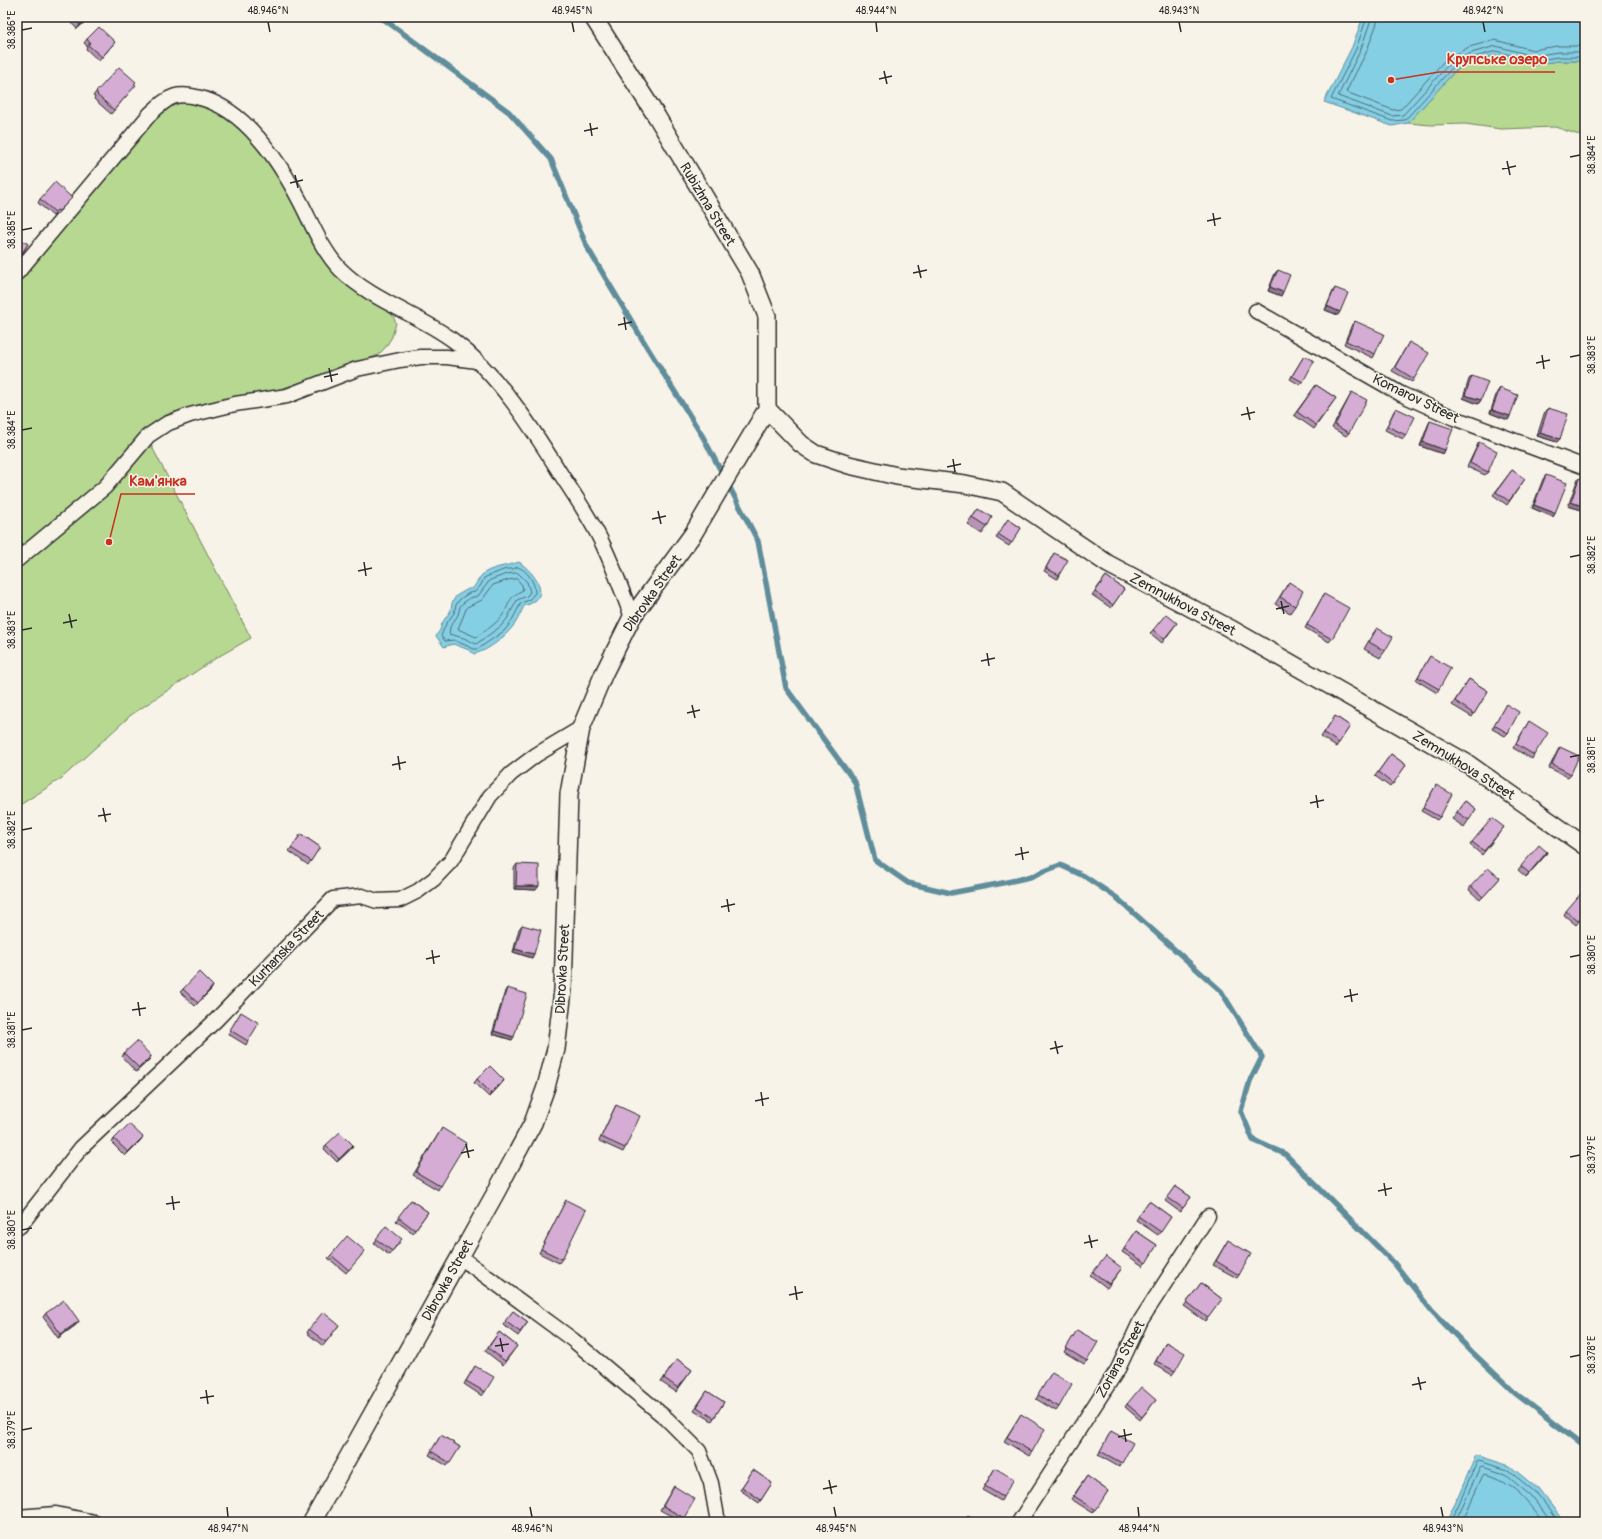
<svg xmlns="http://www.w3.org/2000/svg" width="1602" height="1539" viewBox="0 0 1602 1539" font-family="Pangolin,sans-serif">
<rect width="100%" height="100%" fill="#f7f3e8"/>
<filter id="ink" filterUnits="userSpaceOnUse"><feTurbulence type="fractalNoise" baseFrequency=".025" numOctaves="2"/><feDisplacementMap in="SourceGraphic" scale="8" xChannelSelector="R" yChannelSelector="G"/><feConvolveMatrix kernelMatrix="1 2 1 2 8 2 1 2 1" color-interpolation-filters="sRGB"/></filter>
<g filter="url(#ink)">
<g fill="#b7d891" stroke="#71825e">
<polygon points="1496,55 1532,65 1558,61 1585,61 1585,135 1582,136 1555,127 1501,129 1465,124 1431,125 1408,123 1455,71 1473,61"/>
<polygon points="184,101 218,112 238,127 259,148 276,171 325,258 391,312 396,323 392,337 385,348 378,355 371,358 351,364 326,375 257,396 170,413 150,426 151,445 251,638 216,658 131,715 62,778 17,807 17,280 107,172 167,105"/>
</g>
<g fill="#85cfe5" stroke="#618d9b">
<polygon points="1363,17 1585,17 1585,61 1558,61 1532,65 1496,55 1474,61 1455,71 1408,123 1392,126 1324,102 1352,47"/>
<path d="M519 562C535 573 554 598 524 606 521 612 518 620 514 625 505 637 488 651 474 654L469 650 453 644 444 647 436 636 440 630 442 623 451 610 452 603 456 596 468 589H472C476 585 478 580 481 576 488 567 509 566 519 562Z"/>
<polygon points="1476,1455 1510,1466 1538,1489 1563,1522 1445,1522 1455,1504"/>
</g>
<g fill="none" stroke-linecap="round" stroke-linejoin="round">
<g stroke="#4f6d75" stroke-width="1">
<polyline points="1367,17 1356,49 1331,99 1392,121 1405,120 1452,68 1472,58 1496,51 1532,61 1558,57 1585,57"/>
<polyline points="1372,17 1360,51 1338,96 1392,116 1403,115 1449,64 1471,53 1496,46 1533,56 1558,52 1585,52"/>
<polyline points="1378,17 1377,23 1366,53 1346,92 1393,110 1401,109 1445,60 1469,47 1495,40 1533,50 1557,46 1585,46"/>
<path d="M518 567C528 571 535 582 535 593L529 600 521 603 511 622 504 631 478 649H474L454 640 445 641 441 636 446 624 454 613 456 605 460 599 469 593 475 592 481 585 484 578 488 576 506 569H513Z"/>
<polygon points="518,573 527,582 530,592 527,596 517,600 507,619 500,627 476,644 464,638 449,634 450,627 458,615 460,607 463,603 470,598 478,596 490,580 507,574"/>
<path d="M517 579 522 585 523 590C507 598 511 603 502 616 495 625 485 631 476 637L458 629 467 607 482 600 493 585 508 580Z"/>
<polyline points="1449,1522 1458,1506 1477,1462 1479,1461 1508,1470 1535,1492 1558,1522"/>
<polyline points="1455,1522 1480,1468 1482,1467 1505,1474 1531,1496 1551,1522"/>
<path d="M1462 1522 1483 1475 1485 1474C1513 1482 1527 1500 1544 1522"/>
</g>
<polyline stroke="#618d9b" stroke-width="5.5" points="377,17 385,20 509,112 551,159 587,247 647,347 703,437 758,541 786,688 855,782 875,860 908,883 951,893 998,884 1030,877 1060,865 1084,876 1117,898 1221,991 1262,1057 1250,1081 1241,1111 1253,1140 1285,1154 1394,1263 1432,1311 1472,1352 1515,1393 1585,1447"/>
<g stroke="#2b2b2b" stroke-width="17">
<g id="minor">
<path d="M17 273 150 114C170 95 177 91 204 99 247 112 280 163 300 201 312 224 322 250 340 269 372 301 418 314 454 341 500 376 532 428 562 476 577 499 593 522 604 547 615 570 623 594 632 617"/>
<polyline points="1256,311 1401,394 1454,418 1585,467"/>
<polyline points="17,560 105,487 148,436 166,424 190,415 235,404 287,396 357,369 400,360 421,357 447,357 477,361"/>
<polyline points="17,1228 20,1226 81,1148 216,1020 333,899 362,896 377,901 400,900 418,891 434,879 451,861 490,796 511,774 536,755 581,728"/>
<polyline points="460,1257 573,1340 667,1419 699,1451 711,1483 718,1522"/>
<polyline points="17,1517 56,1514 94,1522"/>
<polyline points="1019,1522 1118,1369 1141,1320 1208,1216"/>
</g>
</g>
<g stroke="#2b2b2b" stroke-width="20">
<g id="tertiary">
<polyline points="767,409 801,444 816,454 849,465 897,476 965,484 1002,492 1108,564 1229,628 1468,764 1585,846"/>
<polyline points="312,1522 495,1194 533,1123 546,1087 556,1049 563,990 569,794 581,728 604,673 632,617 693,534 767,409 767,316 750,273 657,117 593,17"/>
</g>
</g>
<use href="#minor" stroke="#f7f3e8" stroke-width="14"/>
<use href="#tertiary" stroke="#f7f3e8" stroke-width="17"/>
</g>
<g fill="#b794b5" stroke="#2b2b2b">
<polygon points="66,17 90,17 77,29"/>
<polygon points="87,39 115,42 99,61 86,49 87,46 84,43"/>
<polygon points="134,84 133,88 111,114 94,99 95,97 93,96 96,92"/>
<polygon points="40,199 69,201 56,215 55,214 53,216 38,203"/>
<polygon points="17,237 28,244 18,260 17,259"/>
<polygon points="1278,270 1281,296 1268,291 1275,273"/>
<polygon points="1335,288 1338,315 1325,310 1333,291"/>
<polygon points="1355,321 1375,354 1373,358 1344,344 1352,324"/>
<polygon points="1409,342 1414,379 1412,382 1392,371"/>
<polygon points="1304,356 1303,382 1300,385 1290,379"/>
<polygon points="1472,376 1481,400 1478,404 1463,398 1469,379"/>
<polygon points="1316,385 1336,398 1314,429 1294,415"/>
<polygon points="1500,388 1510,416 1508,420 1490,413 1497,392"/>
<polygon points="1352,392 1349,433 1346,436 1332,428"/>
<polygon points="1396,408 1406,435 1403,439 1385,430 1394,411"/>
<polygon points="1548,408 1560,439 1557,442 1537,436 1545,411"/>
<polygon points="1430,421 1445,450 1443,454 1420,446 1428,425"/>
<polygon points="1585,431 1585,452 1579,450"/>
<polygon points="1479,442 1488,472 1485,475 1467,467 1477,446"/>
<polygon points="1512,470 1525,479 1507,505 1493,495"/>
<polygon points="1546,475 1555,513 1553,517 1532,508 1543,479"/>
<polygon points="1579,478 1585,511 1568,506 1577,481"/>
<polygon points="979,509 987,527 982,534 968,525"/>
<polygon points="1008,519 1021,528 1009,546 996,538"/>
<polygon points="1054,553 1059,575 1057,579 1044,571"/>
<polygon points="1106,576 1124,589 1111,608 1092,595"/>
<polygon points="1289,582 1295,606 1290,613 1275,604"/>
<polygon points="1324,594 1332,639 1329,642 1305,628"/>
<polygon points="1177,623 1162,643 1150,633 1153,630"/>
<polygon points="1377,628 1385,651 1380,658 1364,649 1372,635"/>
<polygon points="1430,656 1439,689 1437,693 1416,680"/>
<polygon points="1469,679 1488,691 1472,717 1452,705"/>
<polygon points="1506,704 1508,733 1505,736 1492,729"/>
<polygon points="1335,716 1350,726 1336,747 1321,737"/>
<polygon points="1529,721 1534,755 1532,759 1513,748"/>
<polygon points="1560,747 1571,774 1568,777 1549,768 1558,750"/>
<polygon points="1391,754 1406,765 1390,787 1375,776"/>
<polygon points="1436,785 1440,817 1437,820 1421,811"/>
<polygon points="1465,801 1476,809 1464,827 1452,819"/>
<polygon points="1504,827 1482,855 1470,845 1472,842"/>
<polygon points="301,834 320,847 308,865 289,851"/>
<polygon points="1547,852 1526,877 1518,870 1521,866"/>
<polygon points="517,864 536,890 514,889 514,868"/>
<polygon points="1500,878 1480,900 1469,890 1471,886"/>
<polygon points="1585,893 1585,914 1576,925 1564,915 1566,911"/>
<polygon points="522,925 532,958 513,952 519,929"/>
<polygon points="507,988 512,1040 492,1034 505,991"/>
<polygon points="183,989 211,990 195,1006 180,992"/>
<polygon points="241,1012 248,1041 246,1045 228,1034"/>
<polygon points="124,1053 151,1056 149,1060 136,1072 122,1057"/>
<polygon points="477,1079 504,1080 502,1083 489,1097 474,1083"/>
<polygon points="616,1105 625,1148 623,1152 599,1141 614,1109"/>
<polygon points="442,1128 440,1186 438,1190 413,1175"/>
<polygon points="114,1139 140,1141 125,1156 112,1143"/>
<polygon points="326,1145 351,1149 337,1162 324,1149"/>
<polygon points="1175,1186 1191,1197 1180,1212 1165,1201"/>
<polygon points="411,1200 428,1212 413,1233 396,1221"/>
<polygon points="566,1200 562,1259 559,1263 539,1253 564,1204"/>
<polygon points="1149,1201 1171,1217 1158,1235 1136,1220"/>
<polygon points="386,1226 400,1242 389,1255 374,1243"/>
<polygon points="1136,1231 1157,1245 1143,1266 1122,1252"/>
<polygon points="1228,1240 1239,1275 1237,1278 1213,1265"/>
<polygon points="362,1254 346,1273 328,1258 331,1255"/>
<polygon points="1122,1268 1107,1288 1090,1275 1093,1272"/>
<polygon points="1201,1283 1222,1299 1205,1321 1184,1306"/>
<polygon points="513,1311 528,1322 518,1336 503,1325"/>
<polygon points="46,1313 79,1321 76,1325 58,1338 43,1317"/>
<polygon points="339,1325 323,1346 307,1333 309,1329"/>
<polygon points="499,1332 517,1346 503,1365 485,1351"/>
<polygon points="1075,1334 1087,1361 1084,1364 1064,1352"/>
<polygon points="1166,1342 1175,1371 1172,1375 1154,1364"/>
<polygon points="677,1359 692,1370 676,1392 661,1382"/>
<polygon points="475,1366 485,1392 482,1396 464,1384"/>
<polygon points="1052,1372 1059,1407 1056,1411 1036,1399"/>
<polygon points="707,1391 724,1402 712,1421 694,1410"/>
<polygon points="1156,1400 1140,1420 1125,1407 1127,1404"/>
<polygon points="1021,1414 1032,1452 1029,1456 1004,1441"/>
<polygon points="1111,1431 1122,1463 1119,1467 1098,1455"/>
<polygon points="441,1435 460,1447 447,1466 429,1455"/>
<polygon points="995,1468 1003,1497 1001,1501 982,1490"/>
<polygon points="753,1470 772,1483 759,1503 740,1490"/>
<polygon points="1087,1476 1108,1491 1093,1513 1071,1499"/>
<polygon points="674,1486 684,1518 682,1522 660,1510"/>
</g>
<g fill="#957894" stroke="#2b2b2b">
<polygon points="88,17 90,17 77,29 80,25"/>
<polygon points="1270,287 1283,292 1281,296 1268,291"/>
<polygon points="1327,306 1340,312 1338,315 1325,310"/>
<polygon points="1465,395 1481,400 1478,404 1463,398"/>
<polygon points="1492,410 1510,416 1508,420 1490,413"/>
<polygon points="1540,433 1560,439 1557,442 1537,436"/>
<polygon points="1423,442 1445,450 1443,454 1420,446"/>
<polygon points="1581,447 1585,448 1585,452 1579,450"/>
<polygon points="1571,502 1585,507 1585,511 1568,506"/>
<polygon points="1534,505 1555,513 1553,517 1532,508"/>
<polygon points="1547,852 1545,856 1526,877 1529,873"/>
<polygon points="516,886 539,886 536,890 514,889"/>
<polygon points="515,949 534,954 532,958 513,952"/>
<polygon points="213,986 211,990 195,1006 198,1003"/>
<polygon points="494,1031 514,1037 512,1040 492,1034"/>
<polygon points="151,1056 149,1060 136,1072 139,1068"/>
<polygon points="504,1080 502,1083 489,1097 491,1093"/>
<polygon points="143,1137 140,1141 125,1156 128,1152"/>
<polygon points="353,1145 351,1149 337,1162 339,1159"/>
<polygon points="79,1321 76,1325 58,1338 61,1334"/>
</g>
<g fill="#d5acd3" stroke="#2b2b2b">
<polygon points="72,17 88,17 80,25"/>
<polygon points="99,27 115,42 102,57 88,45 90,43 87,39"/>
<polygon points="119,67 136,82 134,84 136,85 114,110 97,95 98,94 96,92"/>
<polygon points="55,182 72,198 59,211 57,210 55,212 40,199"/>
<polygon points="17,237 28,244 20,256 17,254"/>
<polygon points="1278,270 1290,275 1283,292 1270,287"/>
<polygon points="1335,288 1348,293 1340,312 1327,306"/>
<polygon points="1355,321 1384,334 1375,354 1346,341"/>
<polygon points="1409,342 1429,353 1414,379 1395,367"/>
<polygon points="1304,356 1314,361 1303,382 1292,376"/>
<polygon points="1472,376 1488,382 1481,400 1465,395"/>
<polygon points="1316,385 1336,398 1316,425 1297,412"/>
<polygon points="1500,388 1518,395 1510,416 1492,410"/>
<polygon points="1352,392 1367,400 1349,433 1335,425"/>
<polygon points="1396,408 1415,417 1406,435 1387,426"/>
<polygon points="1548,408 1568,414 1560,439 1540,433"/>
<polygon points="1430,421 1453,429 1445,450 1423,442"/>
<polygon points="1585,435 1585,448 1581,447"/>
<polygon points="1479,442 1497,451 1488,472 1470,463"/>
<polygon points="1512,470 1525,479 1509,501 1496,492"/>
<polygon points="1546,475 1567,483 1555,513 1534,505"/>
<polygon points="1579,478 1585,480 1585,507 1571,502"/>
<polygon points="979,509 992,517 987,527 973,518"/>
<polygon points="1008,519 1021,528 1012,543 998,534"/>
<polygon points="1054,553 1068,560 1059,575 1046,568"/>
<polygon points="1106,576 1124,589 1113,605 1095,592"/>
<polygon points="1289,582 1303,591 1295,606 1280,597"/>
<polygon points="1324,594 1349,608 1332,639 1307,625"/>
<polygon points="1166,614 1177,623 1164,639 1153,630"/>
<polygon points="1377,628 1393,637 1385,651 1369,642"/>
<polygon points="1430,656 1451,668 1439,689 1418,677"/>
<polygon points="1469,679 1488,691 1474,714 1455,701"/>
<polygon points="1506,704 1519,712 1508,733 1494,725"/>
<polygon points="1335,716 1350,726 1339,743 1324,733"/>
<polygon points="1529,721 1548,733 1534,755 1516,744"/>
<polygon points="1560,747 1579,756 1571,774 1552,764"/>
<polygon points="1391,754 1406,765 1393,784 1378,772"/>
<polygon points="1436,785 1452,794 1440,817 1423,808"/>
<polygon points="1465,801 1476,809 1469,820 1457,812"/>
<polygon points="1492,818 1504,827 1484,851 1472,842"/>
<polygon points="301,834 320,847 311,861 291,848"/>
<polygon points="1539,845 1547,852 1529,873 1521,866"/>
<polygon points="517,864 539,865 539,886 516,886"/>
<polygon points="1488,868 1500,878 1483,897 1471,886"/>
<polygon points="1583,891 1585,893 1585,913 1578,921 1566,911"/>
<polygon points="522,925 541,930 534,954 515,949"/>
<polygon points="199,972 213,986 198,1003 183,989"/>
<polygon points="507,988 527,994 514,1037 494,1031"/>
<polygon points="241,1012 259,1023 248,1041 230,1030"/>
<polygon points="137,1041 151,1056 139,1068 124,1053"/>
<polygon points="490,1066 504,1080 491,1093 477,1079"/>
<polygon points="616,1105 640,1116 625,1148 601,1137"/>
<polygon points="129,1124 143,1137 128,1152 114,1139"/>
<polygon points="442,1128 466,1143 440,1186 416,1172"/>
<polygon points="340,1132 353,1145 339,1159 326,1145"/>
<polygon points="1175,1186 1191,1197 1183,1208 1167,1197"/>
<polygon points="411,1200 428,1212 415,1230 398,1217"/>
<polygon points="566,1200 586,1210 562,1259 541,1249"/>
<polygon points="1149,1201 1171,1217 1161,1232 1138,1216"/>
<polygon points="386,1226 402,1239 392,1251 376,1239"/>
<polygon points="1136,1231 1157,1245 1146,1263 1124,1249"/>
<polygon points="347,1236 365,1251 349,1270 331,1255"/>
<polygon points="1228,1240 1251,1254 1239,1275 1216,1261"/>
<polygon points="1106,1256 1122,1268 1109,1284 1093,1272"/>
<polygon points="1201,1283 1222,1299 1208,1318 1187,1302"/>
<polygon points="64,1300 79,1321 61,1334 46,1313"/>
<polygon points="513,1311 528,1322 520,1332 505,1321"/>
<polygon points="323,1312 339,1325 326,1342 309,1329"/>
<polygon points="1077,1330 1098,1342 1087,1361 1066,1348"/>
<polygon points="499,1332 517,1346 505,1361 488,1348"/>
<polygon points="1166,1342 1185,1353 1175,1371 1156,1361"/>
<polygon points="677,1359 692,1370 678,1388 664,1378"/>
<polygon points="475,1366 494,1377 485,1392 466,1381"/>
<polygon points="1052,1372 1072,1384 1059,1407 1038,1395"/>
<polygon points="1141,1387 1156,1400 1142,1417 1127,1404"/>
<polygon points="707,1391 724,1402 714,1418 697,1407"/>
<polygon points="1021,1414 1045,1429 1032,1452 1007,1437"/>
<polygon points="1111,1431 1133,1443 1122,1463 1100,1451"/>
<polygon points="441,1435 460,1447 450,1463 431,1451"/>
<polygon points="995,1468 1014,1479 1003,1497 985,1486"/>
<polygon points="753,1470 772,1483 761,1500 742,1487"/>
<polygon points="1087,1476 1108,1491 1096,1510 1074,1496"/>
<polygon points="674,1486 695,1499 684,1518 663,1506"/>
<polygon points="968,1515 978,1522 964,1522"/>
</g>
</g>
<path fill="none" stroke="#2b2b2b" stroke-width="1.5" d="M268 22 270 32M572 22 574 32M876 22 877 32M1179 22 1181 32M1483 22 1485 32M22 30 32 28M884 71 887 84M879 79 892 76M590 123 592 136M584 131 598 128M1570 157 1580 155M1507 161 1510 175M1502 169 1516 166M295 175 298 188M290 183 303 180M1213 213 1215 226M1207 221 1221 218M22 230 32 228M918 265 921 278M913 273 927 270M624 317 626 330M618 325 632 322M1542 355 1544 369M1570 357 1580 355M1536 363 1550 360M329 368 332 382M324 377 338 374M1247 407 1250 420M1241 415 1255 412M22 430 32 428M953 459 955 472M947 467 961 464M658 511 661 524M652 519 666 516M1570 557 1580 555M364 562 366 576M358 571 372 568M1281 601 1284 614M1276 609 1289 606M69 614 72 628M63 623 77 620M22 630 32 628M987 653 989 666M981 661 995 658M692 705 695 718M687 713 700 710M398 756 400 770M1570 757 1580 755M392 765 406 762M1316 795 1318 808M1310 803 1324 800M103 808 106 822M98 816 111 814M22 830 32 828M1021 847 1023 860M1015 855 1029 852M727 899 729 912M721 907 735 904M432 950 434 964M1570 957 1580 955M426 959 440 956M1350 989 1352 1002M1344 997 1358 994M138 1002 140 1016M132 1010 146 1008M22 1030 32 1028M1055 1041 1058 1054M1050 1049 1063 1046M761 1092 763 1106M755 1101 769 1098M466 1144 469 1158M461 1153 474 1150M1570 1157 1580 1155M1384 1183 1386 1196M1378 1191 1392 1188M172 1196 174 1210M166 1204 180 1202M22 1230 32 1228M1089 1235 1092 1248M1084 1243 1098 1240M795 1286 797 1300M789 1295 803 1292M500 1338 503 1352M495 1346 509 1344M1570 1357 1580 1355M1418 1377 1421 1390M1412 1385 1426 1382M206 1390 208 1404M200 1398 214 1396M1124 1429 1126 1442M22 1430 32 1428M1118 1437 1132 1434M829 1480 832 1494M823 1489 837 1486M227 1507 228 1517M530 1507 532 1517M834 1507 836 1517M1138 1507 1139 1517M1441 1507 1443 1517"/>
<g text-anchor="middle" stroke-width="3" stroke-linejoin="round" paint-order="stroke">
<g font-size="14" fill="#2b2b2b" stroke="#f7f3e8">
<text transform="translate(708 204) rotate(59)" y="5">Rubizhna Street</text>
<text transform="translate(1416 398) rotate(26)" y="5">Komarov Street</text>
<text transform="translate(652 593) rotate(-55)" y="5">Dibrovka Street</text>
<text transform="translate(1183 604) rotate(28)" y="5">Zemnukhova Street</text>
<text transform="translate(1464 765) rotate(32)" y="5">Zemnukhova Street</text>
<text transform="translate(286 948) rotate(-46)" y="5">Kurhanska Street</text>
<text transform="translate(562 969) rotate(-87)" y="5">Dibrovka Street</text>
<text transform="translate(447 1280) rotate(-61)" y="5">Dibrovka Street</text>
<text transform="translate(1120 1359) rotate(-61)" y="5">Zoriana Street</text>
</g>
</g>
<path fill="none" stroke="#c8321e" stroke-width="1.5" d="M1391 80L1439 72H1555M109 542L121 494H195"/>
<g fill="#c8321e" stroke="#f7f3e8" stroke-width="1.5">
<circle cx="1391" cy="80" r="4"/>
<circle cx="109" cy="542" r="4"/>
</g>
<g font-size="15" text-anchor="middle" font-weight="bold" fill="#c8321e" stroke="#f7f3e8" stroke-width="3" stroke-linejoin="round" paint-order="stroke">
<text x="1497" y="64">Крупське озеро</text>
<text x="158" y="486">Кам'янка</text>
</g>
<rect width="1602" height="1539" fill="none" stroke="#f7f3e8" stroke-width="44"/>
<rect x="22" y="22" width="1558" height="1495" fill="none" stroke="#2b2b2b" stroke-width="1.5"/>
<g font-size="10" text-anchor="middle" fill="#2b2b2b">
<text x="268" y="14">48.946°N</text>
<text x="572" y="14">48.945°N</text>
<text x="876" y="14">48.944°N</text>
<text x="1179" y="14">48.943°N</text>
<text x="1483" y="14">48.942°N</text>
<text transform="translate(11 30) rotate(-90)" y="4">38.386°E</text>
<text transform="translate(1591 155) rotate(-90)" y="4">38.384°E</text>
<text transform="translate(11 230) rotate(-90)" y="4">38.385°E</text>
<text transform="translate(1591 355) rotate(-90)" y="4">38.383°E</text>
<text transform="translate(11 430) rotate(-90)" y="4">38.384°E</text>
<text transform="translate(1591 555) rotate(-90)" y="4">38.382°E</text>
<text transform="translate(11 630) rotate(-90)" y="4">38.383°E</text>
<text transform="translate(1591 755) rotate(-90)" y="4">38.381°E</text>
<text transform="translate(11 830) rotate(-90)" y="4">38.382°E</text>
<text transform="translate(1591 955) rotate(-90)" y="4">38.380°E</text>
<text transform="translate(11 1030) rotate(-90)" y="4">38.381°E</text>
<text transform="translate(1591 1155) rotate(-90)" y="4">38.379°E</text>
<text transform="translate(11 1230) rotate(-90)" y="4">38.380°E</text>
<text transform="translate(1591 1355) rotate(-90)" y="4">38.378°E</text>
<text transform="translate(11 1430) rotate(-90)" y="4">38.379°E</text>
<text x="228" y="1532">48.947°N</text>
<text x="532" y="1532">48.946°N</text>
<text x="836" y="1532">48.945°N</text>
<text x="1139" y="1532">48.944°N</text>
<text x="1443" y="1532">48.943°N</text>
</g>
</svg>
